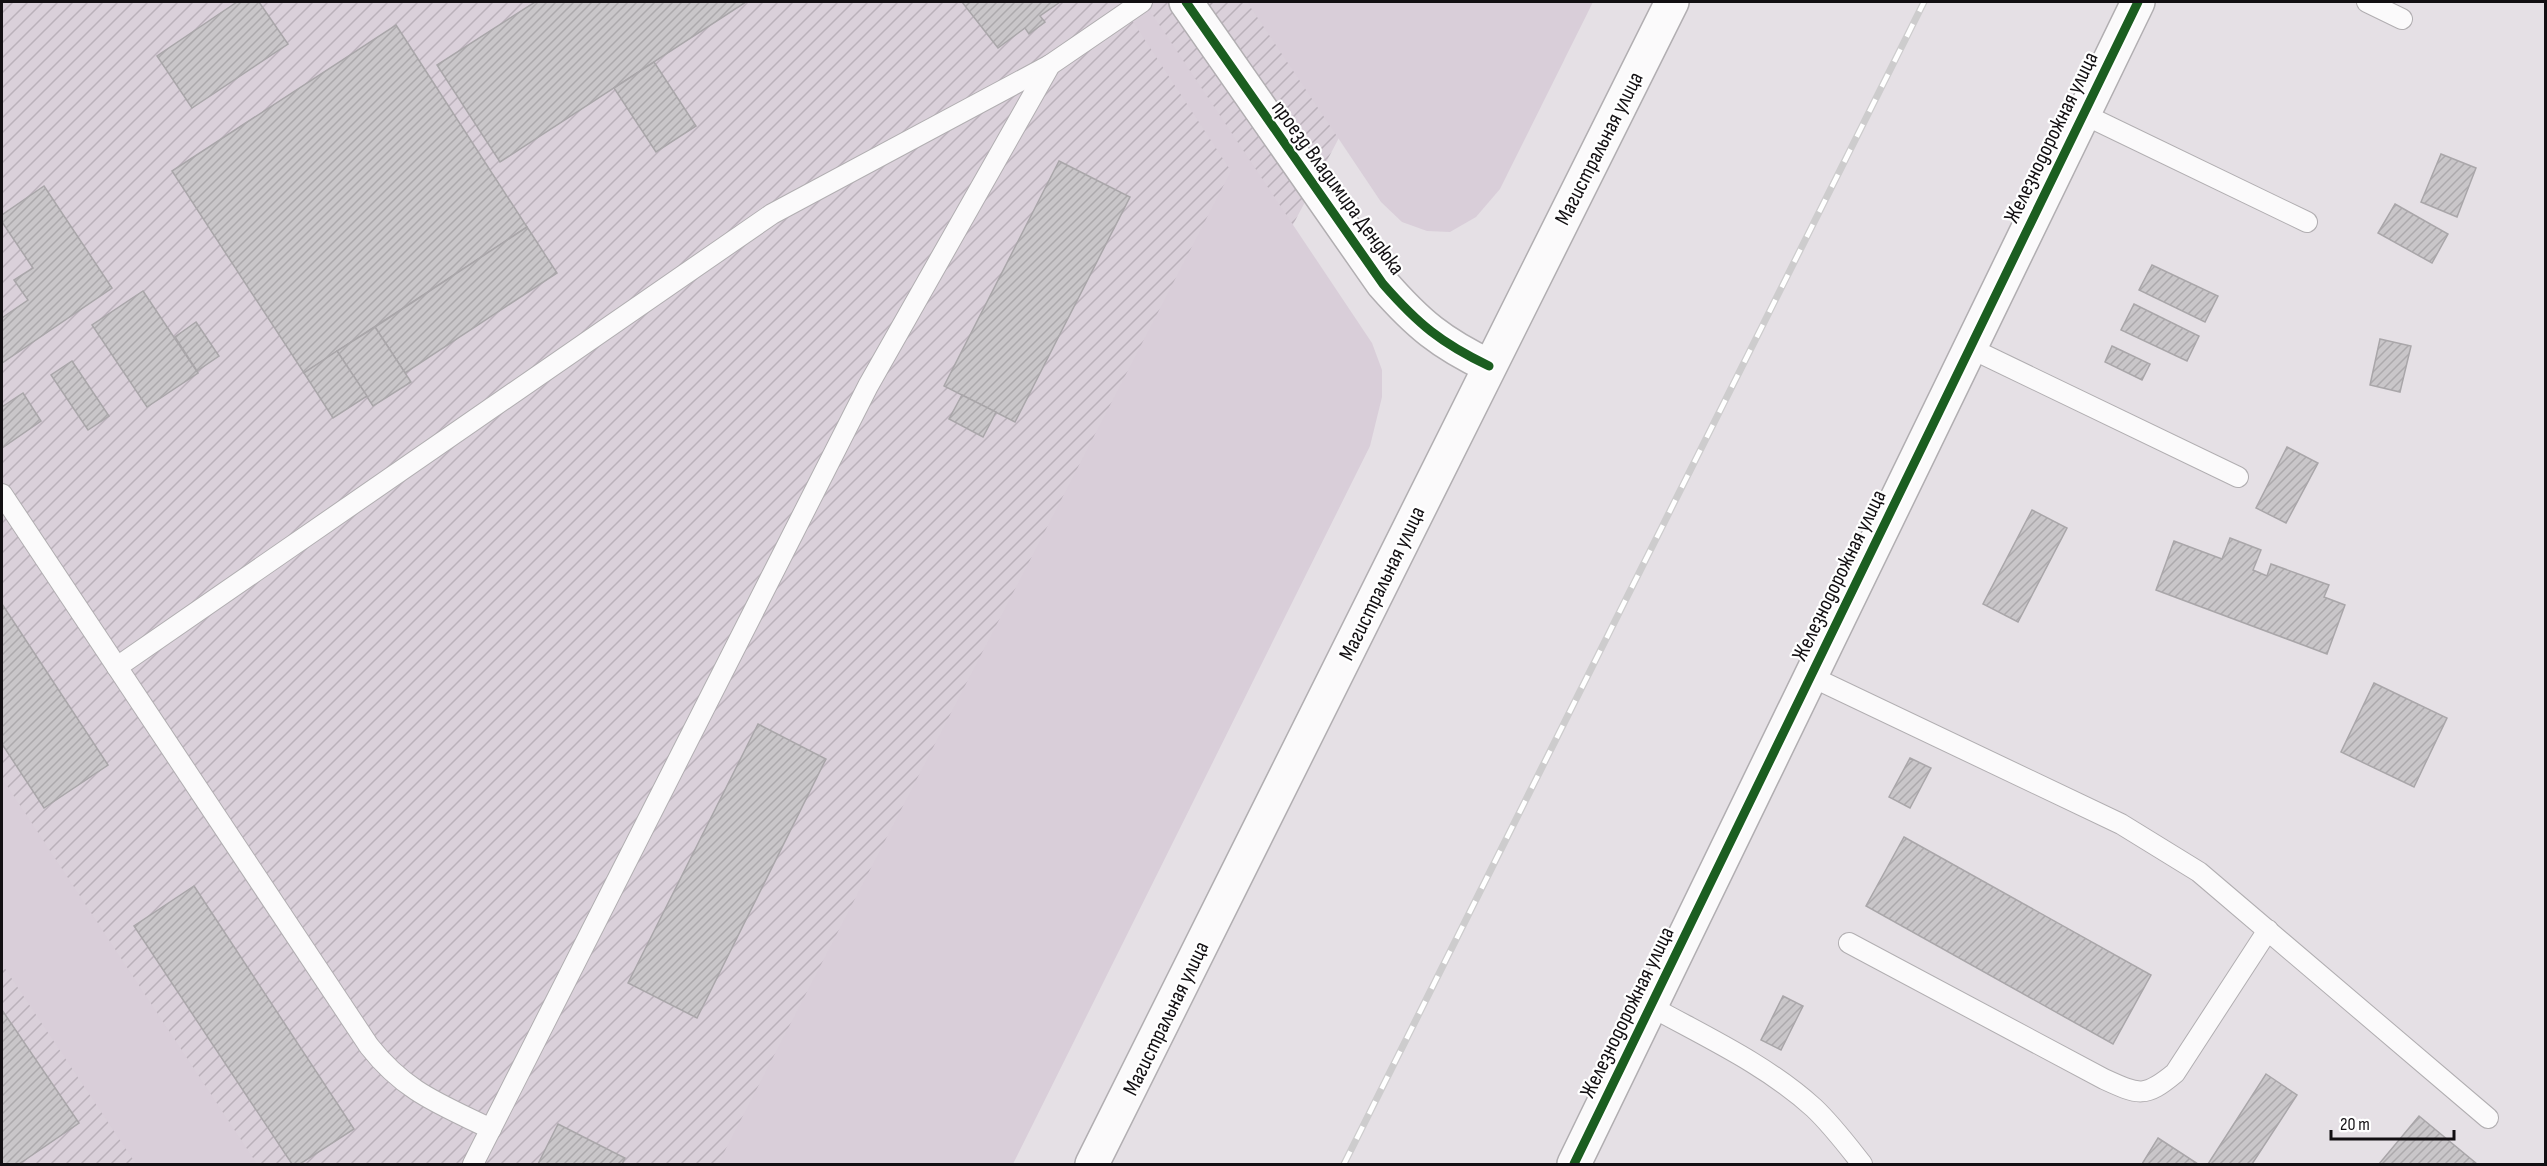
<svg xmlns="http://www.w3.org/2000/svg" width="2547" height="1166" viewBox="0 0 2547 1166" font-family="'Sofia Sans Condensed',sans-serif">
<defs>
<pattern id="industrial-furrows" width="10" height="10" patternUnits="userSpaceOnUse" patternTransform="scale(1.5)"><rect width="10" height="10" fill="#dad0da"/><path d="M-1 1l2-2M0 10L10 0M9 11l2-2" fill="none" stroke="#bab1ba"/></pattern>
<pattern id="building-hatch" width="6" height="6" patternUnits="userSpaceOnUse" patternTransform="scale(1.5)"><rect width="6" height="6" fill="#c9c6c9"/><path d="M-1 1l2-2M0 6l6-6M5 7l2-2" fill="none" stroke="#aca9ac"/></pattern>
</defs>
<rect width="100%" height="100%" fill="#e5e0e5"/>
<polygon fill="url(#industrial-furrows)" points="2,2 1411,2 795,1164 2,1164"/>
<g fill="#d9ced9">
<polygon points="1120,2 1144,2 1372,343 1382,370 1382,397 1370,446 1013,1164 718,1164 1231,171"/>
<polygon points="1247,2 1593,2 1500,189 1476,217 1450,232 1427,231 1402,222 1381,202"/>
<polygon points="2,778 257,1164 136,1164 2,964"/>
</g>
<g fill="url(#building-hatch)" stroke="#a9a6a9" stroke-width="1.5">
<polygon points="237,2 259,2 288,44 192,108 157,56"/>
<polygon points="535,2 746,2 500,162 437,65"/>
<polygon points="962,2 1060,2 1040,16 1045,22 1029,34 1025,28 998,48"/>
<polygon points="396,25 527,227 304,373 172,171"/>
<polygon points="654,62 696,126 656,152 614,88"/>
<polygon points="2441,154 2476,168 2457,217 2421,202"/>
<polygon points="1059,161 1130,197 1015,422 944,386"/>
<polygon points="44,186 112,288 2,363 2,318 28,300 14,280 33,268 2,222 2,215"/>
<polygon points="2395,204 2448,234 2432,263 2378,233"/>
<polygon points="527,227 557,273 405,373 375,327"/>
<polygon points="2152,265 2218,296 2205,322 2139,290"/>
<polygon points="143,291 198,373 147,407 92,325"/>
<polygon points="2134,304 2199,336 2187,361 2121,330"/>
<polygon points="196,322 219,356 197,371 175,337"/>
<polygon points="375,327 411,382 373,406 337,351"/>
<polygon points="2380,339 2411,346 2400,392 2370,385"/>
<polygon points="2112,346 2150,364 2142,380 2105,362"/>
<polygon points="337,351 367,396 333,418 304,373"/>
<polygon points="72,361 109,416 88,430 51,375"/>
<polygon points="23,393 41,421 2,448 2,407"/>
<polygon points="962,395 996,412 983,437 949,419"/>
<polygon points="2287,447 2318,463 2286,523 2256,508"/>
<polygon points="2032,510 2067,528 2018,622 1983,604"/>
<polygon points="2230,538 2261,550 2253,570 2267,576 2271,564 2329,585 2324,597 2345,605 2327,654 2156,590 2174,541 2222,559"/>
<polygon points="2,604 108,765 44,808 2,744"/>
<polygon points="2374,683 2447,718 2414,787 2341,752"/>
<polygon points="758,724 826,759 697,1018 628,983"/>
<polygon points="1910,758 1931,768 1910,808 1889,797"/>
<polygon points="1904,837 2151,975 2113,1044 1866,906"/>
<polygon points="194,886 354,1129 300,1164 292,1164 134,926"/>
<polygon points="1783,996 1803,1006 1781,1050 1761,1040"/>
<polygon points="2,1010 79,1123 19,1164 2,1164"/>
<polygon points="2266,1074 2297,1095 2252,1164 2208,1164"/>
<polygon points="2419,1116 2477,1164 2379,1164"/>
<polygon points="558,1124 625,1158 622,1164 538,1164"/>
<polygon points="2158,1138 2198,1164 2142,1164"/>
</g>
<g fill="none" stroke-linecap="round" stroke-linejoin="round">
<g stroke="#b1aeb1" stroke-width="22">
<g id="lane">
<polyline points="2367,2 2402,19"/>
<polyline points="2083,114 2307,222"/>
<polyline points="1970,348 2238,477"/>
<path d="M2 494 369 1046C405 1092 440 1104 491 1129"/>
<polyline points="117,667 772,214 1050,65"/>
<polyline points="1810,676 2121,824 2199,872 2488,1118"/>
<path d="M1849 943 2104 1079C2139 1095 2145 1098 2175 1073L2268 930"/>
<path d="M1650 1006C1706 1037 1767 1065 1814 1108 1832 1125 1847 1145 1862 1164"/>
<polyline points="473,1164 868,386 1050,65 1142,2"/>
</g>
</g>
<g stroke="#b1aeb1" stroke-width="36">
<g id="street">
<path d="M1186 2 1383 284C1418 324 1441 343 1489 366"/>
<polyline points="1574,1164 2138,2"/>
</g>
</g>
<g stroke="#b1aeb1" stroke-width="36">
<polyline id="secondary" points="1092,1164 1672,2"/>
</g>
<use href="#lane" stroke="#fbfafb" stroke-width="20"/>
<use href="#street" stroke="#fbfafb" stroke-width="33"/>
<use href="#secondary" stroke="#fbfafb" stroke-width="33"/>
<g stroke="#cdcccd" stroke-width="7">
<polyline id="rail" points="1344,1164 1924,2"/>
</g>
<use href="#rail" stroke="#fff" stroke-width="4.5" stroke-dasharray="14" stroke-linecap="butt"/>
<g stroke="#fff" stroke-width="13">
<g id="cycleway">
<path d="M1186 2 1383 284C1418 324 1441 343 1489 366"/>
<polyline points="1574,1164 2138,2"/>
</g>
</g>
<use href="#cycleway" stroke="#1b5e20" stroke-width="9"/>
</g>
<g text-anchor="middle" stroke-width="4.5" stroke-linejoin="round" paint-order="stroke">
<g font-size="22" fill="#120f12" stroke="#fff">
<text transform="translate(2050 137) rotate(-64)" y="8">Железнодорожная улица</text>
<text transform="translate(1598 148) rotate(-63)" y="8">Магистральная улица</text>
<text transform="translate(1339 187) rotate(54)" y="8">проезд Владимира Дендюка</text>
<text transform="translate(1838 575) rotate(-64)" y="8">Железнодорожная улица</text>
<text transform="translate(1381 583) rotate(-64)" y="8">Магистральная улица</text>
<text transform="translate(1626 1012) rotate(-64)" y="8">Железнодорожная улица</text>
<text transform="translate(1165 1018) rotate(-64)" y="8">Магистральная улица</text>
</g>
</g>
<rect width="2547" height="1166" fill="none" stroke="#120f12" stroke-width="6"/>
<path d="M2331 1130v9h123v-9" fill="none" stroke="#120f12" stroke-width="3"/>
<text x="2340" y="1130" font-size="18" fill="#120f12" stroke="#ffffff" stroke-width="4.5" paint-order="stroke">20 m</text>
</svg>
